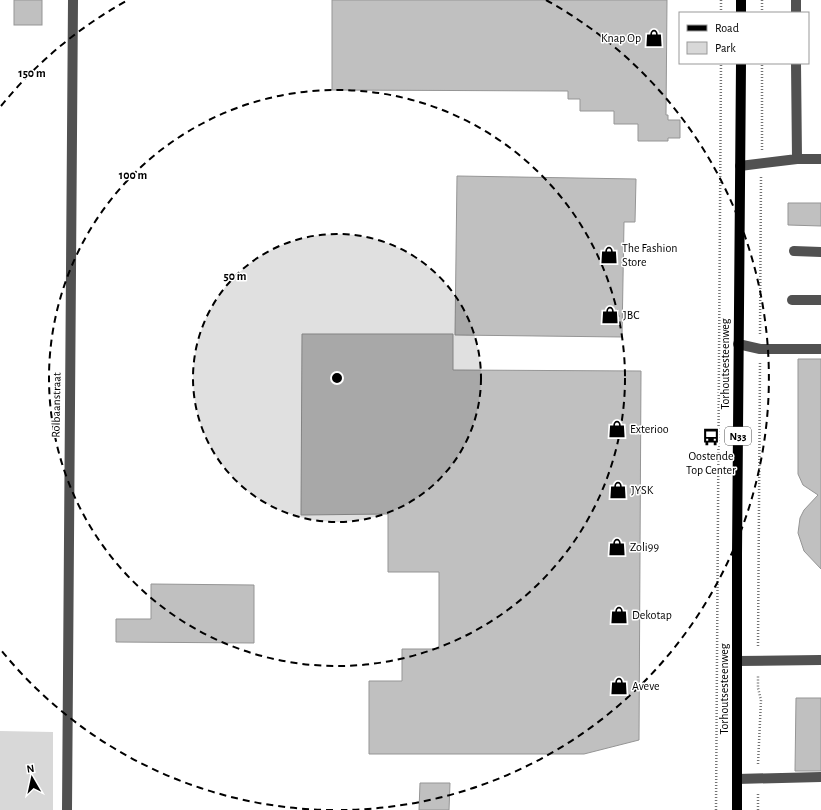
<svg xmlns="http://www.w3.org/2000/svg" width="821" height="810" viewBox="0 0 821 810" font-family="'Alegreya Sans',sans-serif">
<rect width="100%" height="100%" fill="#fff"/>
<polygon fill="#d8d8d8" points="0,731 53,732 53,810 0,810"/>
<g fill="#c0c0c0" stroke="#959595">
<rect x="14" y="0" width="28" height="25"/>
<polygon points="332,0 667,0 666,115 668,115 668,120 680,120 680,138 668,138 668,141 638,141 638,124 614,124 614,111 580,111 580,99 568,99 568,91 332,90"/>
<polygon points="457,176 636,179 635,222 624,222 622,337 455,335"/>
<polygon points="788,203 821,203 821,226 788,225"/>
<polygon points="302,334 453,334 453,370 641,371 639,740 584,754 369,754 369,681 402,681 402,649 439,649 439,572 388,572 388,514 301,515"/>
<polygon points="798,359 821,359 821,569 804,551 798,533 800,518 804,510 818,495 803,485 798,474"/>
<polygon points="151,584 254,585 254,643 116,642 116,619 151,619"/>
<polygon points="796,698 821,698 821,771 795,771"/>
<polygon points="420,783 450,783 449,810 419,810"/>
</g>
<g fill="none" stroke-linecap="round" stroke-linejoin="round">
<g stroke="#737373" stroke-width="2.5" stroke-dasharray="1 2" stroke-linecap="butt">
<polyline points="721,13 721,0"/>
<polyline points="762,13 762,0"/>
<polyline points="762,150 762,63"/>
<polyline points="760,334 761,177"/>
<polyline points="758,646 760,363"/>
<polyline points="758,764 761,700 758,688 758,675"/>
<polyline points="716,810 721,63"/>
<polyline points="758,810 758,793"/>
</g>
<g stroke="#515151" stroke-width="10">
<polyline points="796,0 796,13"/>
<polyline points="797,159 821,159"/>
<polyline points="740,166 797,159 796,63"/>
<polyline points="794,251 821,252"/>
<polyline points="792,300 821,300"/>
<polyline points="738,344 760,349 821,349"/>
<polyline points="737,661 821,660"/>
<polyline points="737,779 821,777"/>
<polyline points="67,810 73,0"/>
</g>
<g stroke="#000" stroke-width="10">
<polyline points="741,13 741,0"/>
<polyline points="737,810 737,554 741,63"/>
</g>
</g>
<circle cx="337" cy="378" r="144" fill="#000" fill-opacity=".12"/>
<g fill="none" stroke="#000" stroke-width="2" stroke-dasharray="7 5">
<circle cx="337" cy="378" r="144"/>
<circle cx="337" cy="378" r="288"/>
<path d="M333 810A432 432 0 0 1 1 650M1 106A432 432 0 0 1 128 0M546 0A432 432 0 0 1 341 810"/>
</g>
<defs>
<g id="shop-bare" transform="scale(1.38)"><path d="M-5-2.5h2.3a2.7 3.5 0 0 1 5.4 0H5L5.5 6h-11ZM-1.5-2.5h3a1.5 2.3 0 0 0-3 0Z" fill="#000" stroke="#fff" stroke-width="2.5" paint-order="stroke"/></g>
<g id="bus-bare" transform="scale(1.38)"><path d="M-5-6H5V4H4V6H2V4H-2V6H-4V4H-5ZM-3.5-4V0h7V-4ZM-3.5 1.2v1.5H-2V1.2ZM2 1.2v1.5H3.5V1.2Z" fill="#000" stroke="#fff" stroke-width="2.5" paint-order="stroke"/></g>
</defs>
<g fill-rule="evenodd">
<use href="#shop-bare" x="654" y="38"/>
<use href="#shop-bare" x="609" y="255"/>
<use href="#shop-bare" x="610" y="315"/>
<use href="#shop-bare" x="617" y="429"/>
<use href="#bus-bare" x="711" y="437"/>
<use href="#shop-bare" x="618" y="490"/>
<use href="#shop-bare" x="617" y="547"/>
<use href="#shop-bare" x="619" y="615"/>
<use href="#shop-bare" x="619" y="686"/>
</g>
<g text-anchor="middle" stroke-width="3" stroke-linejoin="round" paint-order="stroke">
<rect fill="#fff" stroke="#4c4c4c" stroke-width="1" x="725" y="427" width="26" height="18" rx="3"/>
<g font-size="11" font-weight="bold" fill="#000">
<text x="738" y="440">N33</text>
</g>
<g font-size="12" fill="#000" stroke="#fff" text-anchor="start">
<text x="641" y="42" text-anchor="end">Knap Op</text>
<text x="622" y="252">The Fashion<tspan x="622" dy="14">Store</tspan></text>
<text x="623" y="319">JBC</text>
<text x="630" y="433">Exterioo</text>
<text x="711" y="460" text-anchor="middle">Oostende<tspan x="711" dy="14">Top Center</tspan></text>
<text x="631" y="494">JYSK</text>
<text x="630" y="551">Zoli99</text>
<text x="632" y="619">Dekotap</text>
<text x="632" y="690">Aveve</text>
</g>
<g font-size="12" fill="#000" stroke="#fff">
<text transform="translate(725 364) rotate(-90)" y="4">Torhoutsesteenweg</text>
<text transform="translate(56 405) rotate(-89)" y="4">Rolbaanstraat</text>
<text transform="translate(724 689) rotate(-90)" y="4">Torhoutsesteenweg</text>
</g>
</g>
<circle cx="337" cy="378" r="6" fill="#000" stroke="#fff" stroke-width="2"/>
<g font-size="12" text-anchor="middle" font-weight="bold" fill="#000" stroke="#fff" stroke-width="3" stroke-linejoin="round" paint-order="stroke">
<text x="32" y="77">150 m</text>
<text x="133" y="179">100 m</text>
<text x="235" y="280">50 m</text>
</g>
<rect x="679" y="12" width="130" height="52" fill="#ffffff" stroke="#999999"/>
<rect x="687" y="25" width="20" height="6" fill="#000000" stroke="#999999"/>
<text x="715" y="32" font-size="12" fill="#000000">Road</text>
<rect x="687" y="42" width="20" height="12" fill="#d8d8d8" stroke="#999999"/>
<text x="715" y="52" font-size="12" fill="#000000">Park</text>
<g transform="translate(32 778) rotate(351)" stroke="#ffffff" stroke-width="3" paint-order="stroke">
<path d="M0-3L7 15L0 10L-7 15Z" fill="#000000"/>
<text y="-6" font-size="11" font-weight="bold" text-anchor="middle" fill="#000000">N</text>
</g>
</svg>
